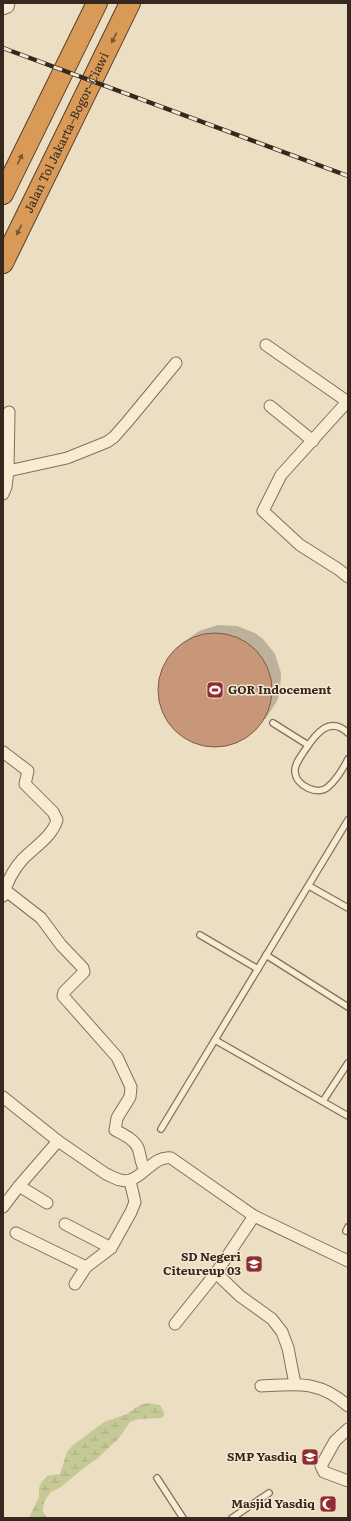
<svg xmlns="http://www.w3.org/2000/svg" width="351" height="1521" viewBox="0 0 351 1521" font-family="Literata,serif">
<defs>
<pattern id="wetland-marsh" width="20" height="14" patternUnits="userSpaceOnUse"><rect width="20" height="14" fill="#c5c996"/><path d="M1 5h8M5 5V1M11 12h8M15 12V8" fill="none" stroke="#aaad81"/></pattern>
</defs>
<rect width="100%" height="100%" fill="#ecdec2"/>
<polygon fill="url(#wetland-marsh)" points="148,1403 160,1405 164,1412 164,1416 161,1418 139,1419 130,1422 119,1438 98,1458 84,1468 61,1487 51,1492 45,1500 43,1507 43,1512 47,1518 29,1518 39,1497 39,1488 41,1483 47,1476 60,1474 67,1452 72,1446 104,1422 127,1414 140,1405"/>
<polygon fill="#0003" points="218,625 237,626 255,633 263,639 275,654 281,673 280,692 277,701 266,718 241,739 223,745 203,744 194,741 178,731 166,716 160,697 160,678 163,669 174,652 183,643 199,631"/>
<circle fill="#c89779" stroke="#825941" cx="215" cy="690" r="57"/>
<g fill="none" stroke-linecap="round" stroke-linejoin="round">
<g stroke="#846f5a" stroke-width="8">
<g id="service">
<polyline points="273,723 308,745"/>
<path d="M348 733C329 715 315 735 305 750 301 756 294 765 295 772 296 786 318 796 328 787 336 780 343 769 348 759"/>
<polyline points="309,886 348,908"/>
<polyline points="200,935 258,969"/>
<polyline points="266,955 348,1007"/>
<polyline points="215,1040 348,1116"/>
<polyline points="323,1101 348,1063"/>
<polyline points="161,1129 348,820"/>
<polyline points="346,1231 348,1227"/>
<polyline points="157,1478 183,1518"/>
<polyline points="232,1518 269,1493"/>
</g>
</g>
<g stroke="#846f5a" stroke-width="13">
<g id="minor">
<polyline points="3,9 8,7 9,3"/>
<polyline points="266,345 348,402"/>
<polyline points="347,402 281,475 263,511 300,545 338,569 348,577"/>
<polyline points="270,406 313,441"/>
<polyline points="8,471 67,458 107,442 114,437 128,421 176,363"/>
<polyline points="3,494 6,487 8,471 9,412"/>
<path d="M3 752 28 771 25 784 53 812 57 820C52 837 33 848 22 860 12 871 7 882 3 896"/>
<path d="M5 890 41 918 61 945 83 968 84 972 64 992 63 996 117 1057 131 1087 130 1097 117 1118 115 1130C124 1135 134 1139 138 1148 141 1156 140 1162 145 1170"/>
<path d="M3 1097 58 1141 106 1174C113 1177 122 1183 130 1180 144 1176 155 1155 171 1158L254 1216 348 1261"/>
<polyline points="19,1186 47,1203"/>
<polyline points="3,1207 19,1186 58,1141"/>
<polyline points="65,1224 111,1248"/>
<polyline points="16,1233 86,1267"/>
<polyline points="216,1273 240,1296 272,1319 282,1332 288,1348 295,1384"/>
<polyline points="75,1284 86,1267 111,1248 131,1212 135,1202 130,1181"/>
<polyline points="175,1324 216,1273 254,1216"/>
<path d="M261 1386C297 1384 319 1380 348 1406"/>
<polyline points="348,1429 335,1441 321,1466 324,1472 348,1481"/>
</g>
</g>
<g stroke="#523e2e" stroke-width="22">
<g id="motorway">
<polyline points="3,194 97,3"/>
<path id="s1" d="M3 263 130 3"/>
</g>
</g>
<use href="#service" stroke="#f7ebd4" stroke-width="5.5"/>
<use href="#minor" stroke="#f7ebd4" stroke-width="11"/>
<use href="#motorway" stroke="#d89a56" stroke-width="20"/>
<g stroke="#35281e" stroke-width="4.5">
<polyline id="rail" points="3,48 348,176"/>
</g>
<use href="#rail" stroke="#f3e8d1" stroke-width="3" stroke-dasharray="9" stroke-linecap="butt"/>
</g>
<defs><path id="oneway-solid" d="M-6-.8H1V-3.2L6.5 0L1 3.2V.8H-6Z"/></defs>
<g fill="#765634">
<use href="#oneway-solid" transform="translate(114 38) rotate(116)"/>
<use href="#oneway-solid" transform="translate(20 159) rotate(-64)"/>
<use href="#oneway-solid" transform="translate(19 230) rotate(116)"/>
</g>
<defs>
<g id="stadium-square" transform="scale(0.9)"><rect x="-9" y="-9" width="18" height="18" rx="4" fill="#902d31" stroke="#f3e8d1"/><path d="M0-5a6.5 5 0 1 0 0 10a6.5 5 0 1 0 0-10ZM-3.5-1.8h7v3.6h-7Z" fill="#fff"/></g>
<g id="school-square" transform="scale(0.9)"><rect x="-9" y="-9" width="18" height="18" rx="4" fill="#902d31" stroke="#f3e8d1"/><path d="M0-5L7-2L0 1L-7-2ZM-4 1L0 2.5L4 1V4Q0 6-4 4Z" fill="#fff"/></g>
<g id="mosque-square" transform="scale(0.9)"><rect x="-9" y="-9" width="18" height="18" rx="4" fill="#902d31" stroke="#f3e8d1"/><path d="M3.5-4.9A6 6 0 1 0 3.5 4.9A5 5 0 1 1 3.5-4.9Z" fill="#fff"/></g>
</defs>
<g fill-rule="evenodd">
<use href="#stadium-square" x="215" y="690"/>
<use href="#school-square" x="254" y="1264"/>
<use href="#school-square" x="310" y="1457"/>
<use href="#mosque-square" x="328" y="1504"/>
</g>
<g text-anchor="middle" stroke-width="3" stroke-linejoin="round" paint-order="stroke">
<g font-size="12" fill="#35281e" stroke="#f3e8d1">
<text dy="4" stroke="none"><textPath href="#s1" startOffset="145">Jalan Tol Jakarta–Bogor–Ciawi</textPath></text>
</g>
<g font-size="12" font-weight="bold" fill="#35281e" stroke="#f3e8d1" text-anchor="end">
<text x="228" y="694" text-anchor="start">GOR Indocement</text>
<text x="241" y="1261">SD Negeri<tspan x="241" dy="14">Citeureup 03</tspan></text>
<text x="297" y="1461">SMP Yasdiq</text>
<text x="315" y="1508">Masjid Yasdiq</text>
</g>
</g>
<rect width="351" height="1521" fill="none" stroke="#35281e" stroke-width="8"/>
</svg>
